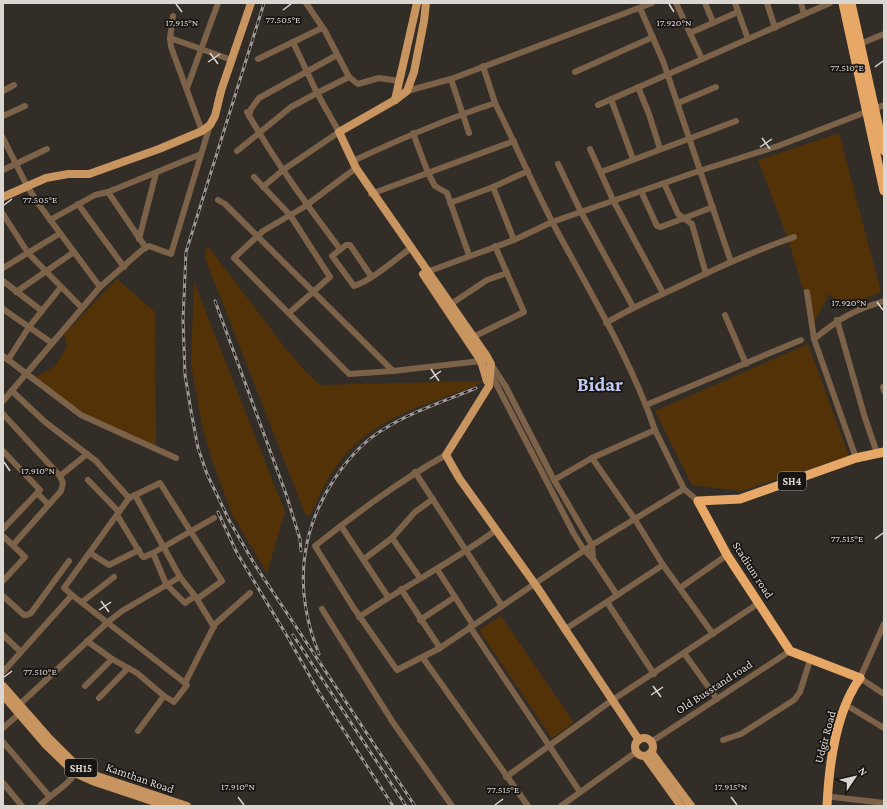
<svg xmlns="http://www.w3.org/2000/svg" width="887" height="809" viewBox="0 0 887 809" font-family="'Crimson Pro',serif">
<rect width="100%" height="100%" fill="#332d27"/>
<g fill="#543208">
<polygon points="839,133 881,292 845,307 829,294 813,324 789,242 758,160"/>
<path d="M207 245 286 349 304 370 320 385 483 381 479 384C434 403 381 414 347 453 333 468 323 486 315 505 313 510 311 515 306 516L205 258Z"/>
<polygon points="117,279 155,312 156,449 122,438 33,379 55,366 67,347 64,334"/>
<polygon points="194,282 285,512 267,573 232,514 213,463 202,425 191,365"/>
<polygon points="808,344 849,456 741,491 692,485 655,411"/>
<polygon points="501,616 574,723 552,738 479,630"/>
</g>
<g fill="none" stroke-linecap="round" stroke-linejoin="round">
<g stroke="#7b6249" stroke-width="6">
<polyline points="306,3 325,31 349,77 358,84 379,78 399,81"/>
<polyline points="676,3 702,59"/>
<polyline points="705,3 713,22"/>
<polyline points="735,3 748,39"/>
<polyline points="767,3 775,28"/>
<polyline points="801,3 804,14"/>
<polyline points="640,8 663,61 731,262"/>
<polyline points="173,16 170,38 171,47 202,131"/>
<polyline points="690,33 738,12"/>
<polyline points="170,38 232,60"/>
<polyline points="293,42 317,93 349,77"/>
<polyline points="860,44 884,34"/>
<polyline points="258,59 322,28"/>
<polyline points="483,66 495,103"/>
<polyline points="575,72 653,37"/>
<polyline points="451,79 469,133"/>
<polyline points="638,87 649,114 660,149"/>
<polyline points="187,88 218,3"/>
<polyline points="3,91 14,85"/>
<polyline points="407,91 451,79 652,3"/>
<polyline points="611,99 633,159"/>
<polyline points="678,103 716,87"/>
<polyline points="598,105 830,3"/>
<path d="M247 112C274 160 307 205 340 249"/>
<polyline points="3,116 25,106"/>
<polyline points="249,116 251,109 259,98 337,55"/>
<polyline points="413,133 428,173 435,186 447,193 469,255"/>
<polyline points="3,138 27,186 40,206 100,287"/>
<polyline points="590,149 613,200 663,293"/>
<polyline points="237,151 291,107 317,93 339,132 283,170 263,187"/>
<path d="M353 161C400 139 446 119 495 103 516 145 534 188 556 229 591 294 631 360 655 430"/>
<polyline points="558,164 581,212 633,307"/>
<polyline points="356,168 304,207 263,231 234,258 349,374 393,371"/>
<polyline points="3,170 47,149"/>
<polyline points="601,172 736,121"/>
<polyline points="254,177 290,215 330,277 289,313"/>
<polyline points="664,183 678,214 692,224 706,274"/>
<polyline points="641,191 657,226 661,227 713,207"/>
<polyline points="371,194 514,141"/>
<polyline points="218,200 225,204 393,371 481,361 491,364 506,387 554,480 592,545 593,559"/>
<polyline points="450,203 493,187"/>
<polyline points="78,204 124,267"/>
<polyline points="3,214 28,253 82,308"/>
<polyline points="50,220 95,195 108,192"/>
<polyline points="139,239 156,173"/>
<polyline points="514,240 493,187 528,171"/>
<polyline points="146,248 108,192 201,154"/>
<polyline points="3,268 59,234"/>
<polyline points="424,273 514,240 552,222 699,171 778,146 884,105"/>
<path d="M371 276 350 245H346L332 256 354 286C372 280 392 262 407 251"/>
<polyline points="3,281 42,311"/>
<polyline points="16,292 74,252"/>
<polyline points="807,292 814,339 856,458"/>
<polyline points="451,304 487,280 507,273"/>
<polyline points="3,309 52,343"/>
<polyline points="725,315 746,364"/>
<polyline points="837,320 865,418 877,453"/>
<path d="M606 323C632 307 659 296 686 283 721 266 757 250 794 237"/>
<polyline points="473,337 524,312 495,246"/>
<path d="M814 339C840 318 852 311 884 301"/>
<polyline points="3,356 81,415 176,458"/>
<polyline points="8,360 29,327 61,287"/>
<polyline points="490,372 574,534 584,550 593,559 617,595"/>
<polyline points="883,387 884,391"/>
<polyline points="3,401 100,287 142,250 149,246 171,254 210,125"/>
<polyline points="646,405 801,340"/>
<polyline points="3,414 60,476 63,483 61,491 13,545"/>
<polyline points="3,451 40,490 3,529"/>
<path d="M446 455C399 481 357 513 315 546L353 607 397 670 440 648 592 545 684 489"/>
<polyline points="592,458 634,518 663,565 713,634"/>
<polyline points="415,472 502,606"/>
<polyline points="60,476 87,454"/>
<polyline points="88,480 119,512"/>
<polyline points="554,480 592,458 655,430 684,489 698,501"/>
<polyline points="37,493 48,504"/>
<polyline points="135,495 180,577 195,596 214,627"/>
<polyline points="129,498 160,483 222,581 197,599"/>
<polyline points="117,515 142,556 144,557 153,553"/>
<polyline points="341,526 388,597"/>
<polyline points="3,536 25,557 3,581"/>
<polyline points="392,538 420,578"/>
<polyline points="90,553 109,565 139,550"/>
<polyline points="364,559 392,538 415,512 433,499"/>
<polyline points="437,569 473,625"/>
<polyline points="680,588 727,555"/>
<polyline points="401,589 440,648"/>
<polyline points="72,595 185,683"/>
<polyline points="3,596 24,615 27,615 31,613 69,561"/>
<polyline points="195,596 185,603 166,584 153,553 214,518"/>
<polyline points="82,602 114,577"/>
<polyline points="607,602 654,674"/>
<polyline points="322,609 392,721 452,806"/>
<path d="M359 617C404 586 453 562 496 530"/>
<polyline points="420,620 455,597"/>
<polyline points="884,624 860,678 884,694"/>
<polyline points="470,627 580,792"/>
<polyline points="564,630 663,565"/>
<polyline points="3,635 21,652"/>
<polyline points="87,641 112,659 137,673 164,696"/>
<polyline points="684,653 717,699"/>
<polyline points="423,658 528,806"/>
<polyline points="3,672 72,595 64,588 129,498 96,461 45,422 12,391"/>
<polyline points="85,686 112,659"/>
<polyline points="99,698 128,668"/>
<polyline points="18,706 108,622 122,611 180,577"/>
<polyline points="851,708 884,728"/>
<polyline points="3,728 19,714"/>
<polyline points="138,731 164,696 174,702 187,685 185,683 215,624 250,593"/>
<polyline points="723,740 741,734 794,700 800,692 810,660"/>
<polyline points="3,742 49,796"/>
<polyline points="651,742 790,651"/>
<polyline points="506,777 611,701 759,603"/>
<polyline points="3,783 22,806"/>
<polyline points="833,797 884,803"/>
<path d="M40 806C50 794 71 785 76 770"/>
<polyline points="561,806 636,752"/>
</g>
<g stroke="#c8945f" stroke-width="8">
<polyline points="426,3 424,21 414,72 407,91 395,100 339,132 356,168 367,184 486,355 491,364 489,386 446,455 459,478 537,587 639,740"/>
<polyline points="395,100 417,3"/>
<polyline points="3,197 46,178 68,174 89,174 159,149 202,131 210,125 215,116 221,91 251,3"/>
<polyline points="423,274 481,361 487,381"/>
<polyline points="3,686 48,737 77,766 97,776 187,806"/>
<polyline points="3,695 45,744 75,773 95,782 167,806"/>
<circle cx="644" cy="747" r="9"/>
<polyline points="651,752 691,806"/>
<polyline points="645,756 681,806"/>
</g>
<g stroke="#e7a867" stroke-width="9">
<polyline points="843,3 884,191"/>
<polyline points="851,3 884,151"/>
<polyline points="860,678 790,651 727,555 698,501 740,499 856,458 884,452"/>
<path d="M827 806C829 765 835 713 860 678"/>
</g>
<g stroke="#9d9893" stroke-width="3">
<g id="rail">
<polyline points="264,3 186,252 183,320 185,375 191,411 198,448 207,474 229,520 255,565 415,806"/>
<polyline points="215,301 286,494 300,539 301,551"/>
<polyline points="218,512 237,553 287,636 320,694 393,806"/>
<polyline points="293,635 406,806"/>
<path d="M319 654C294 592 298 534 335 478 348 459 365 440 384 429 413 411 445 401 476 388"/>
</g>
</g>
<use href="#rail" stroke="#181513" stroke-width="1.5" stroke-dasharray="4.5" stroke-linecap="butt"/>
</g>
<path fill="none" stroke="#dad6d2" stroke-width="1.5" d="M176 4 182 12M669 4 674 12M283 10 291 4M210 53 218 64M208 62 220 54M875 67 883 61M762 138 770 149M760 147 772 139M4 205 12 199M877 302 883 310M431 369 439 381M430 379 441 371M4 462 10 471M875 539 883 533M101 601 109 612M99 610 111 602M4 677 12 671M653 686 661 697M651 695 663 687M238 797 244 805M731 797 737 805M495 805 503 799"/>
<g text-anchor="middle" stroke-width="3.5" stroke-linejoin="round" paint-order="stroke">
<g fill="#181513" stroke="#a09c99" stroke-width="1">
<rect x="778" y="472" width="28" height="18" rx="3"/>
<rect x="65" y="759" width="32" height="18" rx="3"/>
</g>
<g font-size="11" font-weight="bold" fill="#dad6d2">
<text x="792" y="485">SH4</text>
<text x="81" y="772">SH15</text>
</g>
<g font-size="12" fill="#dad6d2" stroke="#181513">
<text transform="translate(753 570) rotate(57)" y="4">Stadium road</text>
<text transform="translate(714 687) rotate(-33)" y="4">Old Busstand road</text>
<text transform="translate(825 737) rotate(-75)" y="4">Udgir Road</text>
<text transform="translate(140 778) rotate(19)" y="4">Kamthan Road</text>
</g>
<g font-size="20" font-weight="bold" fill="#c0c8f3" stroke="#181513">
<text x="600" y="391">Bidar</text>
</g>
</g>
<g font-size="10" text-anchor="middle" fill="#dad6d2" stroke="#181513" stroke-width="3.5" stroke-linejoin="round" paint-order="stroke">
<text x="283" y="23">77.505°E</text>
<text x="182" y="26">17.915°N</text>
<text x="674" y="26">17.920°N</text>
<text x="847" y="71">77.510°E</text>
<text x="40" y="203">77.505°E</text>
<text x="849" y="306">17.920°N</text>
<text x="38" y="474">17.910°N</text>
<text x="847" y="542">77.515°E</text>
<text x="40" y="675">77.510°E</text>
<text x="238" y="790">17.910°N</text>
<text x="731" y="790">17.915°N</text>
<text x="503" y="793">77.515°E</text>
</g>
<rect width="887" height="809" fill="none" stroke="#dad6d2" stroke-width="8"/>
<g transform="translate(855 777) rotate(55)" stroke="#181513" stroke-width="3" paint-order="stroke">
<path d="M0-3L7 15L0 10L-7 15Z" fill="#dad6d2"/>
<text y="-6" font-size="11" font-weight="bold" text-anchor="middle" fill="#dad6d2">N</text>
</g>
</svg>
